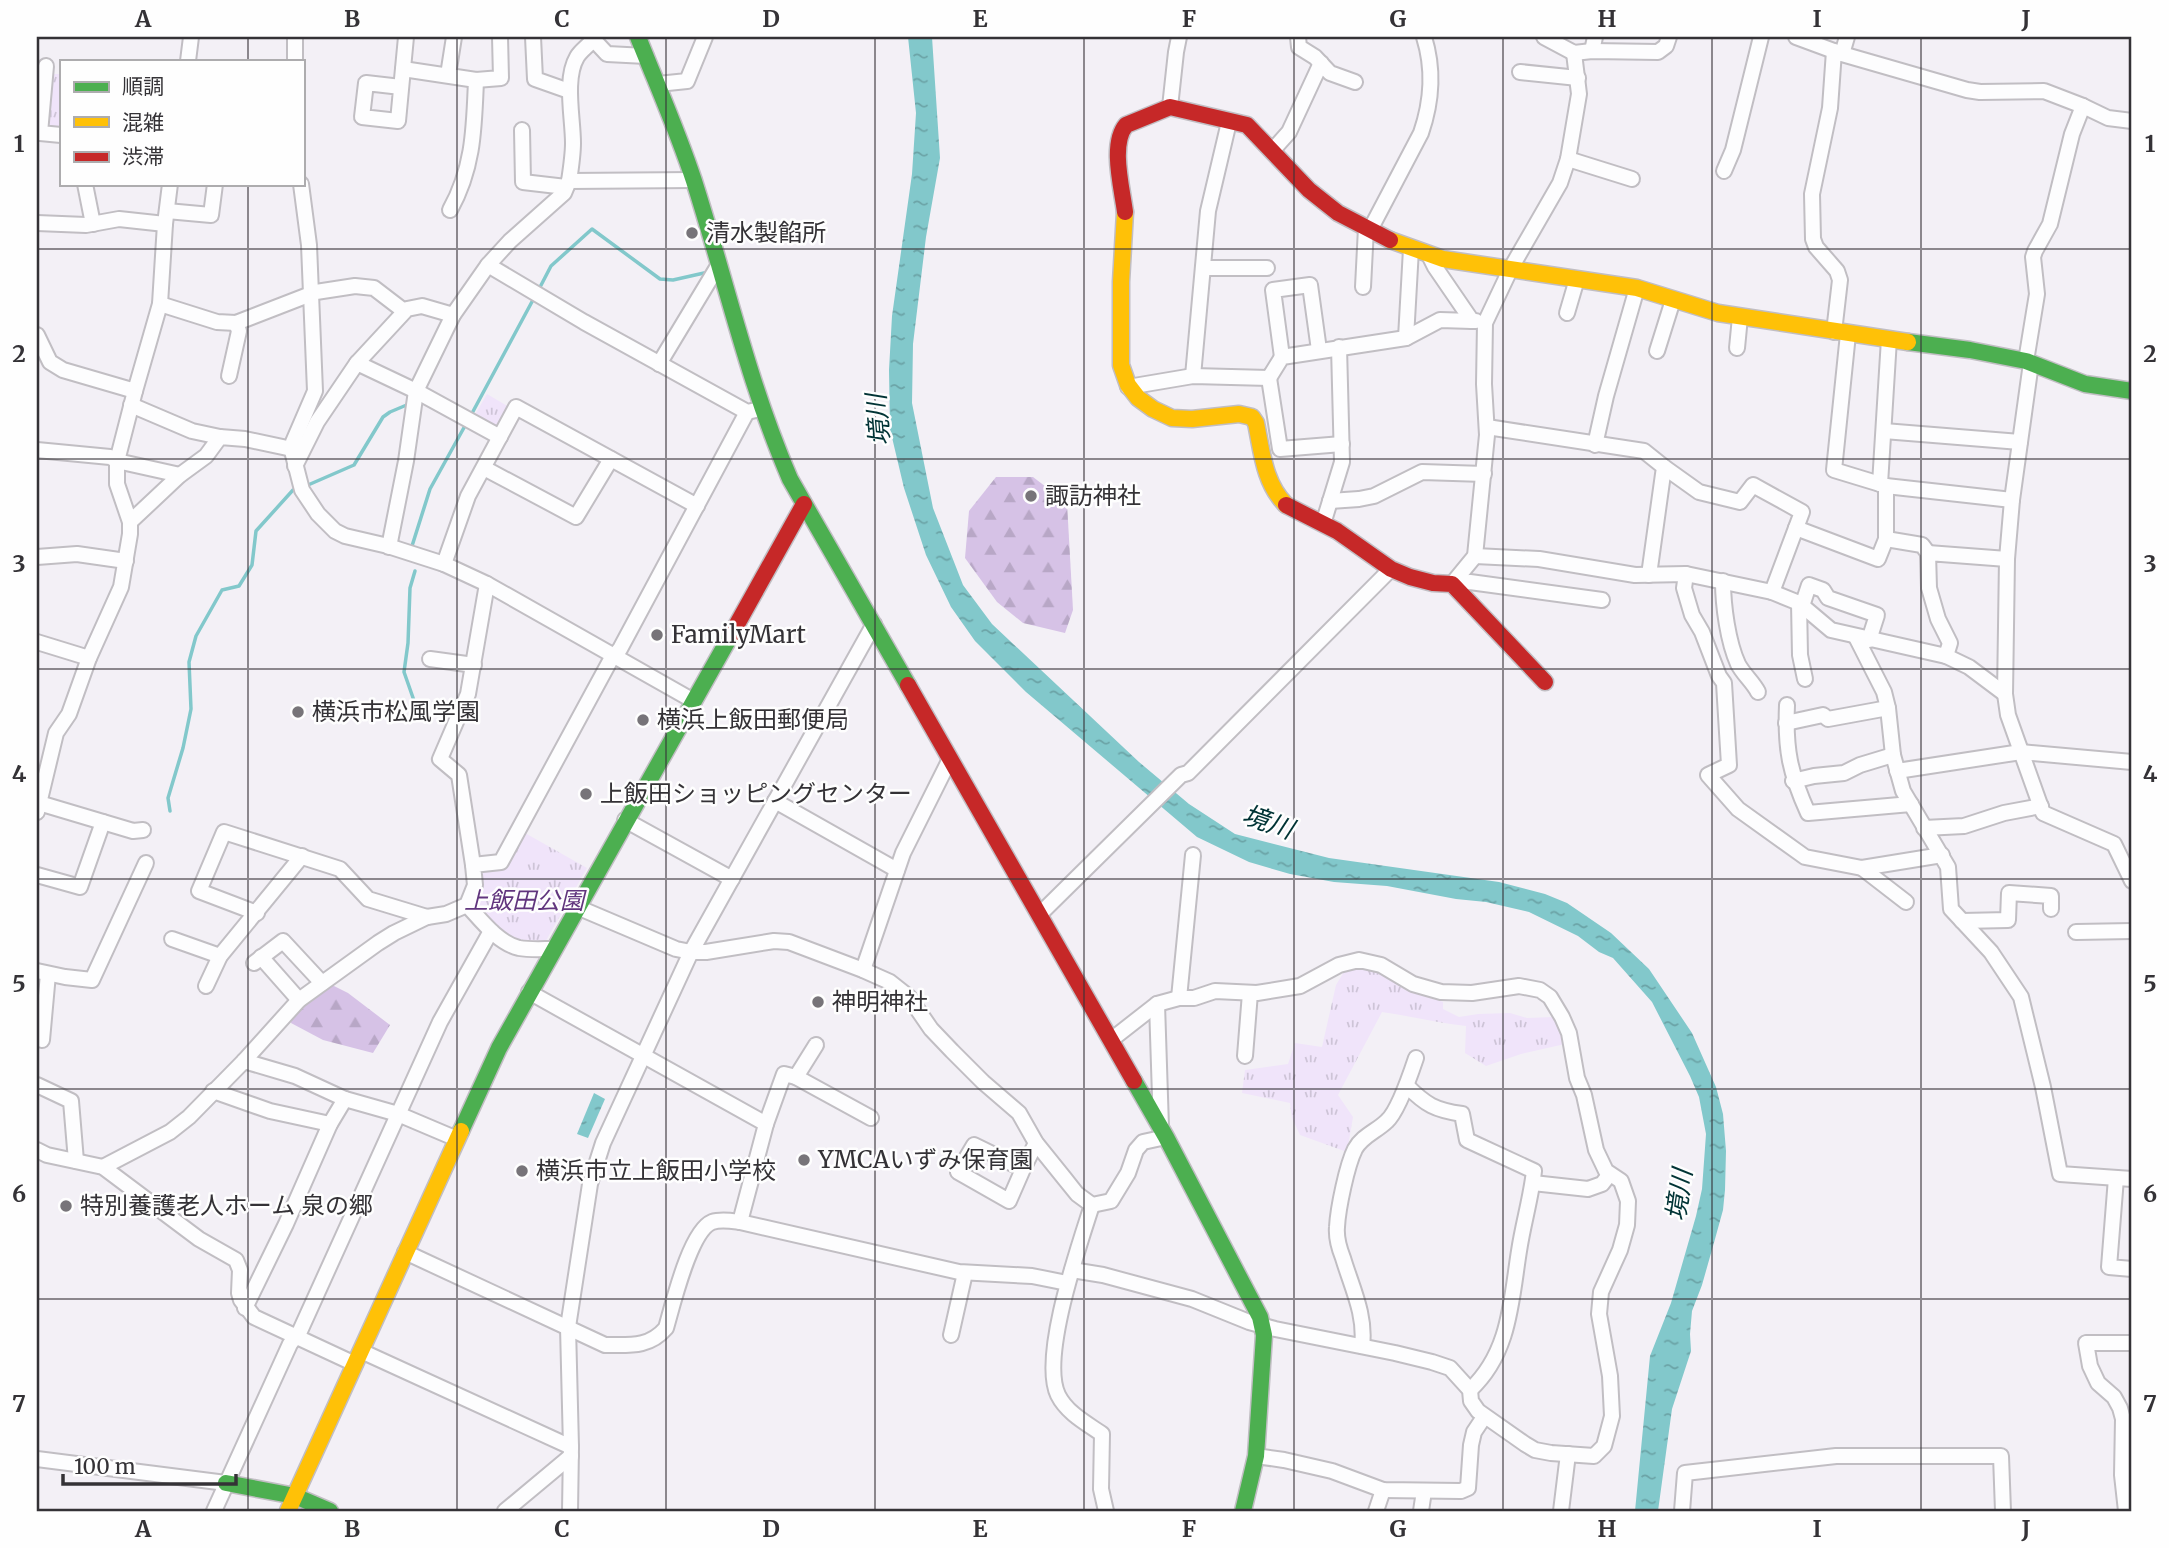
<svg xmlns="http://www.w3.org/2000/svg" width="2169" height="1548" viewBox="0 0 2169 1548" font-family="Merriweather,'Noto Sans JP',serif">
<defs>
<pattern id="grass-tufts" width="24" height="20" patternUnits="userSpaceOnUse" patternTransform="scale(1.75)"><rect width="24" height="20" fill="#f0e4fa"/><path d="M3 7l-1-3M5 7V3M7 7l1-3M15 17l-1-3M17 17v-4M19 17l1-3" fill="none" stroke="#cec4d7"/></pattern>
<pattern id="forest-firs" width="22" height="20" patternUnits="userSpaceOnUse" patternTransform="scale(1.75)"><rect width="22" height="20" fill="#d6c2e6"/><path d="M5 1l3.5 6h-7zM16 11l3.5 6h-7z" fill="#b8a7c6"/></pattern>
<pattern id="water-ripples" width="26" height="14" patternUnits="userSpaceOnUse" patternTransform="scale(1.75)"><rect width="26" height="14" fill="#82c8cb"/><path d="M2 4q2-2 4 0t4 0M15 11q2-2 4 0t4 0" fill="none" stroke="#6ba3a6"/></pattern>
</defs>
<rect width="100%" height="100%" fill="#f3f0f6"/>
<g fill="url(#grass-tufts)">
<polygon points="53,74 61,74 61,128 49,127"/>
<polygon points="487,394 509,407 495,430 473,418"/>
<path d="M525 833 587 868 543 946C508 942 497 929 473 906L483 883 482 869 506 867Z"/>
<path d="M1362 966 1391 975 1423 993 1443 1002V1009L1459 1017 1478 1014 1510 1013 1527 1018 1553 1017 1565 1044 1521 1054 1486 1066 1465 1053 1466 1026C1437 1023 1410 1016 1382 1012L1338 1095 1353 1117 1347 1152 1300 1135 1292 1118 1290 1103 1242 1093 1245 1070 1288 1064 1295 1043 1322 1047 1336 985 1345 970Z"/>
</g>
<g fill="url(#forest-firs)">
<polygon points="996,477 1033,477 1067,503 1073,610 1065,633 1023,623 997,602 965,558 969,511"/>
<polygon points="330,984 348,993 390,1025 373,1053 323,1040 291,1023 292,1013"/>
</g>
<g fill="url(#water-ripples)">
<polygon points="908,37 932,37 940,158 926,237 913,344 912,403 933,508 963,585 992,624 1139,762 1189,804 1235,834 1329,858 1499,882 1545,894 1567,903 1611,933 1649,969 1692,1033 1716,1087 1723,1114 1726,1151 1725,1190 1723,1210 1715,1239 1702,1285 1692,1311 1690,1334 1691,1351 1672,1409 1658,1511 1635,1511 1650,1356 1671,1303 1696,1216 1702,1189 1706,1134 1699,1097 1690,1076 1652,1002 1613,958 1599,952 1578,936 1529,912 1486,902 1456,899 1387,886 1334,882 1290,874 1249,862 1197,837 1026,692 975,641 951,607 926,555 904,488 890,429 889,370 892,316 912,174 916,113"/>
<polygon points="594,1093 605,1099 588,1138 577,1134"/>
</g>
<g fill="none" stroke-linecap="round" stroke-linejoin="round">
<g stroke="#82c8cb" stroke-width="3.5">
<polyline points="538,291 551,266 592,229 660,279 673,280 704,273"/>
<polyline points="470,417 534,298"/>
<polyline points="308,485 354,465 383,417 390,412 409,404"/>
<polyline points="412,546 430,489 466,424"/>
<polyline points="415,571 410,588 408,643 404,672 418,712"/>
<polyline points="170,811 168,798 183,748 191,709 189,662 196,636 222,590 239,586 252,565 256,531 293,490"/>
</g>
<g stroke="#c1bec3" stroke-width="18">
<g id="street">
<polyline points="533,37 535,79 569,91"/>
<polyline points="1298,37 1299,47 1315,57 1330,73 1355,82"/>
<polyline points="1544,37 1574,53 1592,51 1658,52 1666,46 1669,37"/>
<polyline points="1796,37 1842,54 1847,37"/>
<polyline points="593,39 607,54 646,56"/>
<polyline points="1592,51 1595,37"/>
<polyline points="1842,54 1967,90 1980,92 2044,91 2083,106 2108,118 2132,121"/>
<polyline points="188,61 191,37"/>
<polyline points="295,61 295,37"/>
<polyline points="46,66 40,133 61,135"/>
<polyline points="403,69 476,80 501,78 500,37"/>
<polyline points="1520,72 1578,78"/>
<polyline points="448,75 454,37"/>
<polyline points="658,84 687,81 705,37"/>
<polyline points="401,87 366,83 362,117 398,121 406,37"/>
<polyline points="1170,107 1176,52 1179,37"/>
<polyline points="522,130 523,182 566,187"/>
<polyline points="1272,151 1289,132 1321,63"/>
<polyline points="1568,159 1632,179"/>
<polyline points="1724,171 1733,150 1761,37"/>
<path d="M569 181C571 168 573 155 573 143 573 118 564 79 577 57 581 50 590 45 595 37"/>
<polyline points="85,184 93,224"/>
<polyline points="301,184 309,245 315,391 293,442 292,451 302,490 318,514 335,531 345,536 388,546 444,564 487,584 692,700"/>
<path d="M450 210C474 167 474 127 476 80"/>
<polyline points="167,211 211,215 215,184"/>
<polyline points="37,223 86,225 119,219 165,224"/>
<path d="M1370 230 1421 133C1432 101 1434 69 1424 37"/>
<polyline points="1429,255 1435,267 1472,321 1476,321"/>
<polyline points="488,265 584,322 747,412 756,410"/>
<polyline points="1203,268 1267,268"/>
<polyline points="1363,287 1366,228"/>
<polyline points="160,304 217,322 236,323 316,292 355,286 374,288 404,311"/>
<polyline points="1567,313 1577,279"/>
<polyline points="1834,332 1840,280 1837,271 1816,247 1813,239 1812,194 1830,108 1834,51"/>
<polyline points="1848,334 1834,470 1880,484"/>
<polyline points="37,335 50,362 63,370 135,391 160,304 165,224 170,184"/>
<polyline points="1406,338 1411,249"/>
<polyline points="1737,348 1740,317"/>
<polyline points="1657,351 1673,300"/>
<polyline points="1282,357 1273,290 1310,285 1319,350"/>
<polyline points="2026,361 2037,294 2033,257 2035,251 2050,224 2072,134 2083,106"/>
<polyline points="357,363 407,309 422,306 453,315"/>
<polyline points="2031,363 2012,500 2007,559 2005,694 2008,715 2043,813 2114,844 2132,881"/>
<polyline points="659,364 718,266"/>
<polyline points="229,376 239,331 236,323"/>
<polyline points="1193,376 1208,211 1229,122"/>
<polyline points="1269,378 1280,449 1342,444"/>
<polyline points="1128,387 1193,376 1269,378 1282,357 1406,338 1440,320 1472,321"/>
<polyline points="131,405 192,431 220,437"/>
<polyline points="1487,427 1644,451 1664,467 1649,575"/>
<polyline points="1884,431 2020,442"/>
<polyline points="1595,445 1606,396 1637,288"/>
<polyline points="37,450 110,457 117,461 180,475"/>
<polyline points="295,466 317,422 357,363 416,391 500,437"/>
<polyline points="1664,467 1699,492 1740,502 1753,485 1802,512 1796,528"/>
<polyline points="484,468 576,517 611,459"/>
<polyline points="1886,486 2012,500"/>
<polyline points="1330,501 1359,499 1374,496 1422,472 1484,474"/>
<polyline points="130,522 117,484 117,461 135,391"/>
<polyline points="1323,524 1342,462 1339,347"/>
<polyline points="1886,539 1922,545 1928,553"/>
<polyline points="389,547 406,461 416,391 453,315 488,265 510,241 564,193 569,181 694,180"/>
<polyline points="1475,556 1539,559 1635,575 1686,574 1772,592 1799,603 1831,630 1946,656 1950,643 1938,619 1929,588 1928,553 2007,559"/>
<polyline points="37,557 77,554 126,561"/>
<polyline points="444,564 468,496 516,407 697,506"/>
<polyline points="1686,574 1684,588 1692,615 1702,632 1719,676 1724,683 1729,765 1708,775 1738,809 1805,857 1862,868 1942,855"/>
<path d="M1723 581C1723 606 1728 642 1738 664 1743 674 1753 682 1758 692"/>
<polyline points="1452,584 1475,556 1487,435 1484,384 1485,323 1511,268 1560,183 1568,159 1579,94 1574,53"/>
<polyline points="1452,584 1470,582 1602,600"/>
<polyline points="1772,592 1796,528 1878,559 1886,539 1886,486 1880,484 1889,339"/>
<polyline points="1799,603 1800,655 1805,679"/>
<polyline points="1802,606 1809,585 1823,590 1828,598 1877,615 1869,640"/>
<polyline points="1856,637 1884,692 1888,708 1893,755 1903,791 1948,867 1951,909 1991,952 2021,997 2043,1087 2060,1174 2132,1179"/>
<polyline points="37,642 89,658"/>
<polyline points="1946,656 1969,667 2005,694"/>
<polyline points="430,659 474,665"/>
<path d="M1787 705C1785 750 1790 773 1808 813L1911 804"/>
<polyline points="1786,723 1823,715 1828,719 1888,708"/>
<polyline points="1897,771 2021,752 2132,762"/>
<polyline points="1793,781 1814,776 1844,773 1860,765 1893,755"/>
<polyline points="775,801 897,870"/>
<polyline points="39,803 133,831 143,830"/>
<polyline points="37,812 56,733 69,714 89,658 121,587 130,534 130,522 180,475 206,456 220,437 245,439 292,449"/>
<polyline points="625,820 732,879"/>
<polyline points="1924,828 1964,826 2004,813 2041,806"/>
<polyline points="473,865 459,775 440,759 468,694 487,584"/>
<polyline points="1862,868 1906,902"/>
<polyline points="37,875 80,887 103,822"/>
<path d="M467 905C481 920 498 943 519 948 530 950 543 949 553 949"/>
<polyline points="577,907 676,949 691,952 706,952 774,941 789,942 863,970 890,982 909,997 931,1029 952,1051 983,1082 1019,1113 1036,1143 1065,1179 1077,1194 1092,1205 1111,1201 1128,1173 1136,1150 1143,1142 1166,1137"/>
<polyline points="257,913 199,891 224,832 340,869 368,899 427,917"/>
<polyline points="1040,914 1181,775 1188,773 1391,569"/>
<polyline points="1962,921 2008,920 2009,893 2051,896 2051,909"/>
<polyline points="2076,932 2132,931"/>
<polyline points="172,939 220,956"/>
<polyline points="261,957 299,1000"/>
<polyline points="254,963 283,941 322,983"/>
<polyline points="863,970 903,853 950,759"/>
<polyline points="37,971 65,977 92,980 146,863"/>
<polyline points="206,986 220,956 302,856"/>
<polyline points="529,992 766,1124 740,1222"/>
<polyline points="1179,998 1193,855"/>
<polyline points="1157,1004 1161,1127"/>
<polyline points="42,1040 48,974"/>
<polyline points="1245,1056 1250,993"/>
<polyline points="244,1061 295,1076 345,1099"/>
<polyline points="796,1077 816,1045"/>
<polyline points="37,1085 71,1101 76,1161"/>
<path d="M1407 1086C1426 1105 1435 1110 1462 1114L1467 1140 1534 1171C1531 1198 1523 1224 1519 1251 1511 1301 1510 1353 1470 1390"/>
<polyline points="213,1091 270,1111 330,1124"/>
<polyline points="766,1124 784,1074 796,1077 871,1118"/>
<polyline points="37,1150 47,1155 103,1167 199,1239 236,1260 240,1270 239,1293 241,1300 254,1317 355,1364"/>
<polyline points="103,1167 170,1132 189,1117 244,1061 299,1000 378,943 394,933 427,917 446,914 467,905 475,885 473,865 501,862 610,661 620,649 747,412"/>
<polyline points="1023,1169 974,1145 958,1172 1009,1201 1023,1169 1036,1143"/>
<polyline points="2116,1178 2109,1267 2132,1269"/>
<polyline points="1533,1183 1588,1189 1602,1184 1609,1175"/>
<path d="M1092 1205C1079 1246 1040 1357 1058 1395 1067 1413 1086 1423 1102 1434L1101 1489 1106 1511"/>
<path d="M405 1252 605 1345C629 1345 649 1348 666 1328 673 1304 690 1231 712 1222 721 1219 732 1221 740 1222L959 1272 1032 1276 1067 1283"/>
<polyline points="1072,1270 1103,1275 1192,1299 1249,1322 1275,1329 1395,1353 1432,1362 1450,1368 1470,1390 1471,1401 1478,1411 1525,1444 1535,1450 1551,1453 1594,1456 1604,1446 1612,1416 1610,1376 1599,1314 1601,1292 1620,1250 1627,1225 1628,1201 1621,1181 1606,1171 1596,1150 1584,1095 1577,1078 1569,1033 1562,1017 1550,997 1540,990 1519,986 1472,993 1441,992 1413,984 1381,965 1359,960 1339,965 1300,986 1257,993 1215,991 1194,998 1179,998 1157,1004 1111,1040"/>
<polyline points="245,1308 286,1224 330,1124 345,1099 398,1114 457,1139"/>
<polyline points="951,1335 965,1273"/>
<path d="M1362 1346C1366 1315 1352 1288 1343 1258 1339 1248 1336 1238 1337 1227 1338 1208 1347 1165 1355 1149 1362 1136 1377 1131 1387 1121 1398 1111 1411 1073 1416 1058"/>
<polyline points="361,1351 571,1447"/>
<polyline points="1256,1456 1284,1460 1332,1471 1383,1490 1461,1491 1468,1488 1471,1445 1474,1432 1484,1417"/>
<polyline points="37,1459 226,1483"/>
<polyline points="214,1511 290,1344 300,1331 440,1022 491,931"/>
<polyline points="505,1511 571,1456"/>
<polyline points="570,1511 571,1447 568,1327 590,1184 603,1143 691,952 874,624"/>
<polyline points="1376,1511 1383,1490"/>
<polyline points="1421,1511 1424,1491"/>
<polyline points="1561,1511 1568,1454"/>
<polyline points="1682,1511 1685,1473 1836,1456 2001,1456 2003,1511"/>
<polyline points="2126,1511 2122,1475 2123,1419 2120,1408 2114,1397 2098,1383 2090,1366 2086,1343 2132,1343"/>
</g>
</g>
<g stroke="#c1bec3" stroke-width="19">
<g id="fast">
<path d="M638 37C657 85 678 132 694 181 726 281 748 382 790 479L908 685"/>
<polyline points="1908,342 1970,350 2026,361 2085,384 2132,391"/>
<polyline points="1134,1081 1166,1137 1260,1317 1264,1335 1256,1456 1243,1511"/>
<polyline points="461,1131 499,1048 731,635"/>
<polyline points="226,1483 295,1496 330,1511"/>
</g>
</g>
<g stroke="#c1bec3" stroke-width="19">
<g id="slow">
<path d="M1125 212 1121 282V365L1128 385 1138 398 1153 409 1172 418 1192 419 1239 414 1252 417 1256 423C1262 452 1264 483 1286 505"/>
<polyline points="1390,240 1443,259 1637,288 1718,313 1908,342"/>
<polyline points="288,1511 461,1131"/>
</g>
</g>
<g stroke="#c1bec3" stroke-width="19">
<g id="jam">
<path d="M1125 212C1122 188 1110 144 1126 125L1170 107 1247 125 1309 190 1338 213 1390 240"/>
<polyline points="1286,505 1337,531 1391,569 1410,577 1433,583 1452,584 1545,682"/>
<polyline points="731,635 804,504"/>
<polyline points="908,685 1134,1081"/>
</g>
</g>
<use href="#street" stroke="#fdfdfe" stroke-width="14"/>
<use href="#fast" stroke="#4caf50" stroke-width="16"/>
<use href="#slow" stroke="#ffc107" stroke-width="16"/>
<use href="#jam" stroke="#c62828" stroke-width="16"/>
</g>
<path fill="none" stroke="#343236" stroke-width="2" stroke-opacity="0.55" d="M248 37V61M457 37V1511M666 37V1511M875 37V1511M1084 37V1511M1294 37V1511M1503 37V1511M1712 37V1511M1921 37V1511M248 184V1511M37 249H2132M37 459H2132M37 669H2132M37 879H2132M37 1089H2132M37 1299H2132"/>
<g fill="#777479" stroke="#fefefe" stroke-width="2.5">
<circle cx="692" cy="233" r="7"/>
<circle cx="1031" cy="496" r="7"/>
<circle cx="657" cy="635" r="7"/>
<circle cx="298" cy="712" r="7"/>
<circle cx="643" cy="720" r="7"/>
<circle cx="586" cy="794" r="7"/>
<circle cx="818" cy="1002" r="7"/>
<circle cx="804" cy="1160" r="7"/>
<circle cx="522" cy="1171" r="7"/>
<circle cx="66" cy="1206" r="7"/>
</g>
<g text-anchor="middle" stroke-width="5" stroke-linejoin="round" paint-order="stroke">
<g font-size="24" fill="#343236" stroke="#fefefe" text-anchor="start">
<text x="706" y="241">清水製餡所</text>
<text x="1045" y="504">諏訪神社</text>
<text x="671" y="643">FamilyMart</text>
<text x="312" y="720">横浜市松風学園</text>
<text x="657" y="728">横浜上飯田郵便局</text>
<text x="600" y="802">上飯田ショッピングセンター</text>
<text x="832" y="1010">神明神社</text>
<text x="818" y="1168">YMCAいずみ保育園</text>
<text x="536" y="1179">横浜市立上飯田小学校</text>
<text x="80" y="1214">特別養護老人ホーム 泉の郷</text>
</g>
<g font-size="24" font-style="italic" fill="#61357e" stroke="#fefefe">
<text x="524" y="909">上飯田公園</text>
</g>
<g font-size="26" font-style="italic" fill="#003335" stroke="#fefefe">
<text transform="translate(878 420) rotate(-95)" y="9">境川</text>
<text transform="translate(1268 822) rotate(19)" y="9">境川</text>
<text transform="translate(1679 1195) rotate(-82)" y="9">境川</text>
</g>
</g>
<rect width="2169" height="1548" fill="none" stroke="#fefefe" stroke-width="77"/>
<rect x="60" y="60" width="245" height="126" fill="#fefefe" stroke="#adacae" stroke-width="2"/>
<rect x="74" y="82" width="35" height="10" fill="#4caf50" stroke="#adacae" stroke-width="2"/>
<text x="122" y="94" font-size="21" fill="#343236">順調</text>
<rect x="74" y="117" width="35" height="10" fill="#ffc107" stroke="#adacae" stroke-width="2"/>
<text x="122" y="130" font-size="21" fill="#343236">混雑</text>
<rect x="74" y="152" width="35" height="10" fill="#c62828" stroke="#adacae" stroke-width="2"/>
<text x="122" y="164" font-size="21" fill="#343236">渋滞</text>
<path d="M63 1474v10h173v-10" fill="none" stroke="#343236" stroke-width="3.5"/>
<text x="74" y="1474" font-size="21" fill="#343236" stroke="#fefefe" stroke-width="5" paint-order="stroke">100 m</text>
<rect x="38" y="38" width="2092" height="1472" fill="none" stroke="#343236" stroke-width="2.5"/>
<g font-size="23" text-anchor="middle" font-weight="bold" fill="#343236">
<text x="143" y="27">A</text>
<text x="352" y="27">B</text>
<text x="562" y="27">C</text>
<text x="771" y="27">D</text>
<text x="980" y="27">E</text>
<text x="1189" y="27">F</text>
<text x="1398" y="27">G</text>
<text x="1607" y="27">H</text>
<text x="1817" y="27">I</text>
<text x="2026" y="27">J</text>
<text x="19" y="152">1</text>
<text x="2150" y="152">1</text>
<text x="19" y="362">2</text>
<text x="2150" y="362">2</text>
<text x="19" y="572">3</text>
<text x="2150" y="572">3</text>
<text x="19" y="782">4</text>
<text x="2150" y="782">4</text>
<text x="19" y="992">5</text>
<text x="2150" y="992">5</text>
<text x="19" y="1202">6</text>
<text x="2150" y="1202">6</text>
<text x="19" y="1412">7</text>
<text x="2150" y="1412">7</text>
<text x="143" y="1537">A</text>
<text x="352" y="1537">B</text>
<text x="562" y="1537">C</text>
<text x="771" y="1537">D</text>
<text x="980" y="1537">E</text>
<text x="1189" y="1537">F</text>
<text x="1398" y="1537">G</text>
<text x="1607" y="1537">H</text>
<text x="1817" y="1537">I</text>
<text x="2026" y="1537">J</text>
</g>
</svg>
